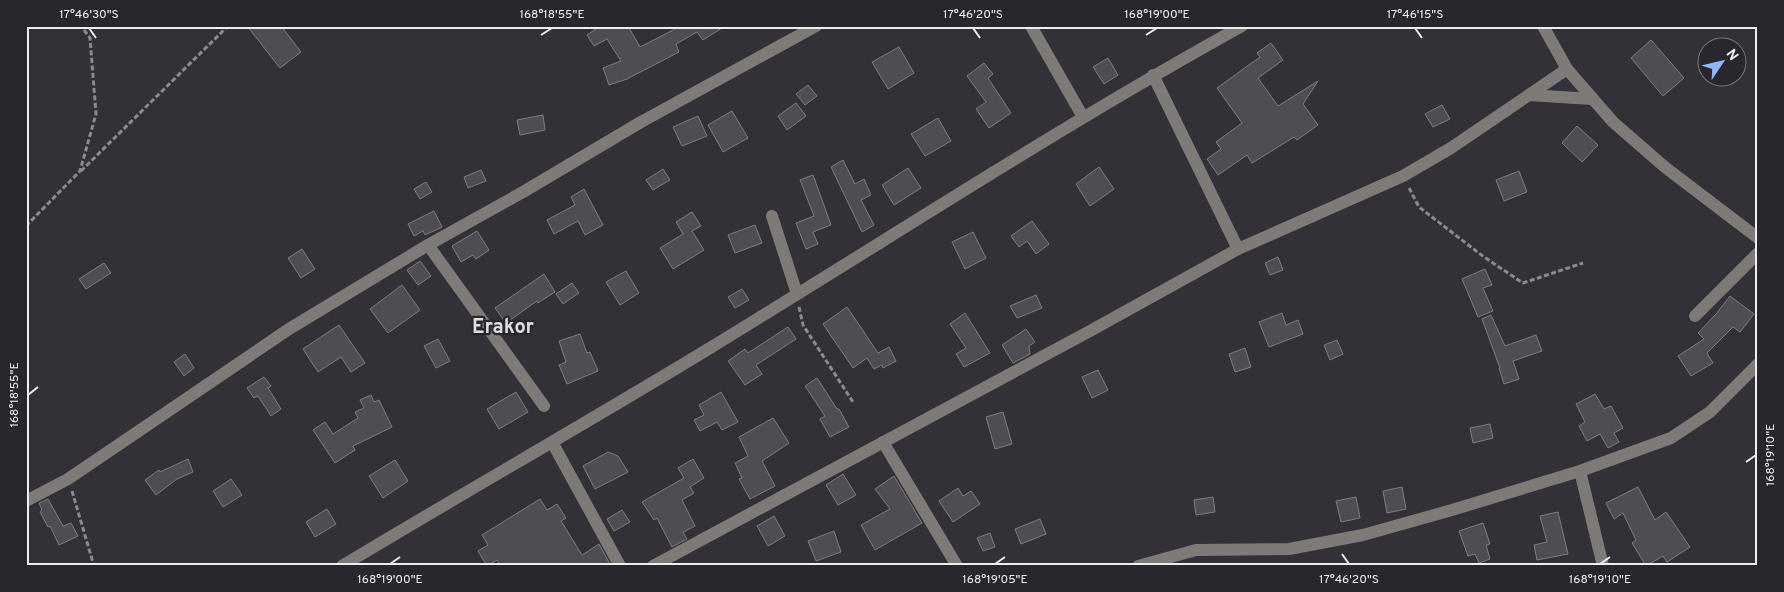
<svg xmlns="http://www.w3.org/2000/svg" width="1784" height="592" viewBox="0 0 1784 592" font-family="Overpass,sans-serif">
<rect width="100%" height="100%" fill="#343037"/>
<g fill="#504c53" stroke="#807c84">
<polygon points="247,26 281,26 301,52 280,68"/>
<polygon points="600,26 628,26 640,47 681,26 725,26 703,40 697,32 676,44 679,52 627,79 609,85 603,68 621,61 607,39 594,46 587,35"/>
<polygon points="1651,40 1684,78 1663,96 1631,58"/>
<polygon points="1271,43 1283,60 1258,78 1278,106 1318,81 1303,104 1318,125 1297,140 1294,137 1252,163 1247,155 1218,175 1207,159 1221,149 1216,142 1242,123 1217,88 1260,57 1257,53"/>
<polygon points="899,47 914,73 888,89 872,62"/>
<polygon points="1108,58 1118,75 1104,84 1093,67"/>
<polygon points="984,63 993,74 988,78 1011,113 989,128 976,109 986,102 967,76"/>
<polygon points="808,85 817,96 805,105 796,94"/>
<polygon points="796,103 806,116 787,130 778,116"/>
<polygon points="1442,105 1450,119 1433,127 1425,114"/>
<polygon points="732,111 748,138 723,152 708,125"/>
<polygon points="543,115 545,130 520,135 517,120"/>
<polygon points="698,116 707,136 682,146 673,127"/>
<polygon points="938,118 951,141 925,156 911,134"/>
<polygon points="1577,126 1598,145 1582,162 1562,143"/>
<polygon points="843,160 855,184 864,179 871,195 861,200 874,225 862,232 831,167"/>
<polygon points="1099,167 1114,189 1090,206 1076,184"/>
<polygon points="908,168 921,188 894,205 882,185"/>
<polygon points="663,169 670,180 653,190 646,180"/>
<polygon points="481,170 486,181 468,188 464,177"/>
<polygon points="1519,171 1527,192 1504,201 1496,180"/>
<polygon points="813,175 831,225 813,232 818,244 806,249 796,223 814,216 800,180"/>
<polygon points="426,182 432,192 420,199 414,189"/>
<polygon points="584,189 603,225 585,235 578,221 554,234 547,220 575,205 571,197"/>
<polygon points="434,211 442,227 425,235 423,231 414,236 408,224"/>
<polygon points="692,212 701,226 692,231 704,250 673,269 660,248 683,234 676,222"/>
<polygon points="1032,221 1049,244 1036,254 1027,241 1019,247 1011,236"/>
<polygon points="755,225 762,243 735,253 728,235"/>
<polygon points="477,231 489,250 476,259 473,255 461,262 452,246"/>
<polygon points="973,232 986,258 965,269 952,242"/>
<polygon points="302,249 315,269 301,278 288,258"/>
<polygon points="1278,257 1283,270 1270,275 1265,263"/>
<polygon points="420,261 431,276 418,285 407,270"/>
<polygon points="104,263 111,273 86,289 79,279"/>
<polygon points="1485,269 1492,285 1483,288 1493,311 1478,317 1462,279"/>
<polygon points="626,271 639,293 620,305 606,282"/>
<polygon points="544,274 555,292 538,303 537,301 506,323 495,308"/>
<polygon points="572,283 579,293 563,304 556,294"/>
<polygon points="402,285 420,310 388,333 370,309"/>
<polygon points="742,289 749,300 735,308 728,297"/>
<polygon points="1036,295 1042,308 1017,318 1010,306"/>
<polygon points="1730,296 1754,314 1740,332 1733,327 1707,353 1713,363 1691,376 1678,356 1704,339 1698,333 1716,314"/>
<polygon points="847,307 878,353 889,347 896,361 883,368 882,365 874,369 867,358 853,368 823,324"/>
<polygon points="965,313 990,353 964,367 956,354 966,348 950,324"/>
<polygon points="1282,313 1286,325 1298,320 1303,334 1269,347 1259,322"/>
<polygon points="1491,315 1505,346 1536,335 1542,351 1513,361 1519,379 1504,384 1499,368 1500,368 1482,319"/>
<polygon points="339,325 365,363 351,372 341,357 318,372 303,349"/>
<polygon points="788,327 796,339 756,365 762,374 745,385 728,361 745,349 748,353"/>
<polygon points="1026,329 1035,342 1029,346 1030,354 1013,363 1002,345"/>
<polygon points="580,334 587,353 590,352 598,371 567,384 559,365 566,362 559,341"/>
<polygon points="438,339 450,361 436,368 424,346"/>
<polygon points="1337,340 1343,354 1330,360 1324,345"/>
<polygon points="1245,348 1251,367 1235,372 1229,354"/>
<polygon points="185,354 194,368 184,376 174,362"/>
<polygon points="1098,370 1108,390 1092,398 1082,377"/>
<polygon points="264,377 271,386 268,388 281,409 271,416 258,396 254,398 247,388"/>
<polygon points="817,378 837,409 839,409 849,427 830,437 820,419 825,416 805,386"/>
<polygon points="516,392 528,412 499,429 487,409"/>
<polygon points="721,392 738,422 722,430 717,422 700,431 694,420 704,415 699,405"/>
<polygon points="1595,394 1604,409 1611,406 1623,428 1614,433 1619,442 1608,448 1600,434 1587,441 1579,426 1585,422 1576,404"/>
<polygon points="371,395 374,402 379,400 392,427 353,446 355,450 335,463 313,430 325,422 333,434 358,418 355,412 364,408 360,400"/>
<polygon points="1003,412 1012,444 995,449 986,417"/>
<polygon points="773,418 789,443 762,461 775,486 750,499 739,479 742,478 735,463 748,456 739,437"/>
<polygon points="1490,424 1493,438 1473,443 1470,428"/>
<polygon points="608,452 618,456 628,472 595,489 583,466"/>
<polygon points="188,459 193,472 177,479 156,495 145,480 159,470 160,472"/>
<polygon points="693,459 704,478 690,487 694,493 682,500 695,526 683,532 687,539 672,547 657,518 654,520 642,502 684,478 678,468"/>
<polygon points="395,460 408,481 383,498 369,476"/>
<polygon points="843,474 856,495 838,505 826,485"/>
<polygon points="894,476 922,523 875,550 861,525 890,509 875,489"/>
<polygon points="231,479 242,495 223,507 213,491"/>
<polygon points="1402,487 1406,509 1387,513 1383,491"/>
<polygon points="1638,487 1655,520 1666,512 1690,547 1667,562 1663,556 1646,566 1632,543 1636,540 1623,513 1614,519 1606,503"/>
<polygon points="958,488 963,496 971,491 980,504 953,522 939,501"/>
<polygon points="1213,497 1215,512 1196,515 1194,500"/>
<polygon points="1356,497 1360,518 1341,522 1336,501"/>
<polygon points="48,499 63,526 71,523 78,536 59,545 50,526 48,527 40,512 42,510 39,503"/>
<polygon points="540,499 547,510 557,504 566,518 561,521 582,555 599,544 611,566 501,566 497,560 487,566 478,551 488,545 482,535"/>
<polygon points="327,509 336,524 315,537 306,522"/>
<polygon points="622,510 630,522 614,531 607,519"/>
<polygon points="1558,512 1568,554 1537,560 1534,545 1547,542 1540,516"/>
<polygon points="774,516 785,536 768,546 757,526"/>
<polygon points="1040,519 1046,534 1021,544 1015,529"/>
<polygon points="1483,523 1490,544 1486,545 1490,559 1479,563 1475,554 1468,556 1459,531"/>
<polygon points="834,531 841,552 816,561 808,541"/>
<polygon points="990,533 995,547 983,551 977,538"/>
</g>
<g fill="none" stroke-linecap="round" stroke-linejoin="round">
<g stroke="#8c898f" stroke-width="3" stroke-dasharray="5 2.5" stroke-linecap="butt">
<polyline points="81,171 228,26"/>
<polyline points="1409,188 1419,207 1484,257 1523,283 1583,263"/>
<polyline points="26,226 80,171 96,114 90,38 81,26"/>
<polyline points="799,307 803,325 853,402"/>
<polyline points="72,491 94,566"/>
</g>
<g stroke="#7e7a78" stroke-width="12">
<polyline points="1031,26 1083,117"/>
<polyline points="1543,26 1567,69 1613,122 1666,168 1758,238"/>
<polyline points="1153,75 1238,249"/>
<polyline points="1529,95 1592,99"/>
<polyline points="772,216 797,294"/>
<polyline points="428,245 544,406"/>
<polyline points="1695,316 1758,253"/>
<polyline points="552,442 620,566"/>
<polyline points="883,442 957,566"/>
<polyline points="1580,471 1603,566"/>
<polyline points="26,501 68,479 289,329 428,245 523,192 641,122 816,26"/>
<path d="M342 566C463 493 585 424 705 351 884 242 1059 127 1242 26"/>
<polyline points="653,566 1090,331 1238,249 1403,176 1451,148 1567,69"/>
<polyline points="1138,566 1196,550 1289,549 1363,535 1452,510 1580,471 1671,438 1710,412 1758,364"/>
</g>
</g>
<path fill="none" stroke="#efedf1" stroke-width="2" d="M89 28 96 38M973 28 980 38M1415 28 1422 38M541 35 552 28M1146 35 1157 28M28 395 38 387M1746 462 1756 455M1342 554 1349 564M390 564 400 557M995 564 1005 557M1600 564 1610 557"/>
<g text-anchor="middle" stroke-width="4.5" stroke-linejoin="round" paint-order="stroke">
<g font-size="20" font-weight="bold" fill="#e1dce4" stroke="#2a262d">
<text x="503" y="333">Erakor</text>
</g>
</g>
<rect width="1784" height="592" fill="none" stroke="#2a262d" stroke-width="55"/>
<g transform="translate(1722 62) rotate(55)"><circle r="24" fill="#2a262d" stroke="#79767b"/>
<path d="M0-4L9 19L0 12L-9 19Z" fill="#8db9fc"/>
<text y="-8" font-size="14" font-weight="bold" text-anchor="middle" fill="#efedf1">N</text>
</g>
<rect x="28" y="28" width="1728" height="536" fill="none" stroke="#efedf1" stroke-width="2"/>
<g font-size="12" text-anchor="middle" fill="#efedf1">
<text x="89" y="18">17°46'30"S</text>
<text x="552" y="18">168°18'55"E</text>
<text x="973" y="18">17°46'20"S</text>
<text x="1157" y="18">168°19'00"E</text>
<text x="1415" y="18">17°46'15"S</text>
<text transform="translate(14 395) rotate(-90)" y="4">168°18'55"E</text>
<text transform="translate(1770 455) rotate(-90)" y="4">168°19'10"E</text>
<text x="390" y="583">168°19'00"E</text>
<text x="995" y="583">168°19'05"E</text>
<text x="1349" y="583">17°46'20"S</text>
<text x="1600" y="583">168°19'10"E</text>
</g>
</svg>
